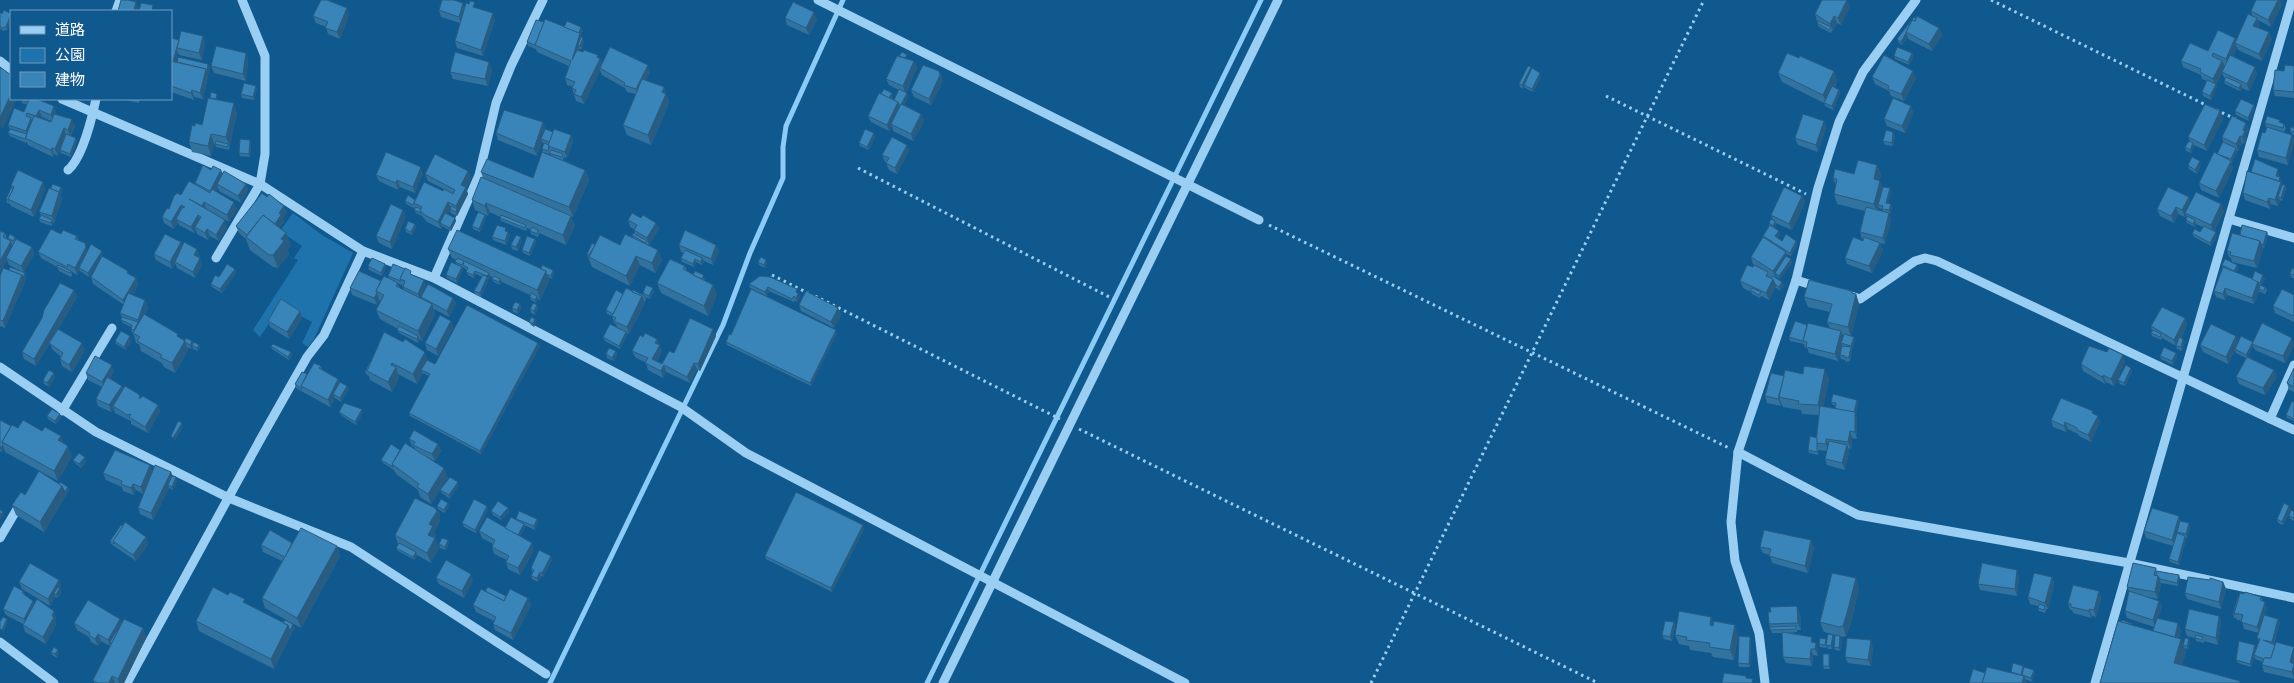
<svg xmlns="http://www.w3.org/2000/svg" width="2294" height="683" viewBox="0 0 2294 683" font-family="'Asap Condensed','Noto Sans JP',sans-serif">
<rect width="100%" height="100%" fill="#10598f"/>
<polygon fill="#1f73ac" points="293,213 322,235 353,253 314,339 308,347 302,343 312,322 281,305 260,337 253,330 298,260 294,258 302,246 280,231"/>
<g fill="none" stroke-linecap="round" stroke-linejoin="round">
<g stroke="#8bccf6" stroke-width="5">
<polyline points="550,683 723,325 750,253 783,178 783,147 786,126 843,0"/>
<polyline points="927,683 1261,0"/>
</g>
<g stroke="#9acef2" stroke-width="3" stroke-dasharray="2.5 4" stroke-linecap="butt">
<polyline points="1991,0 2206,105"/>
<polyline points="1606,96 1806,194"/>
<polyline points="2216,110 2236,119"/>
<polyline points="858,168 1117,301"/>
<polyline points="1269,225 1729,448"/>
<polyline points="772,275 808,293"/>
<polyline points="815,296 1060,419"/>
<polyline points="1079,429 1598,683"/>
<polyline points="1371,683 1704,0"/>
</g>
<g stroke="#9acef2" stroke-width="9">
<polyline points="818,0 1259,220"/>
<polyline points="116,11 120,0"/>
<polyline points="0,61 11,70"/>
<polyline points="62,99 260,184 363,251 434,278 681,407 746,453 1185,683"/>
<path d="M68 170C82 158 92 118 96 99"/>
<polyline points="2229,219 2294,238"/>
<polyline points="216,258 260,184 265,154 265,56 242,0"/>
<polyline points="434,278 479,175 496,103 511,66 543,0"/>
<polyline points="1796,280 1818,287"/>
<polyline points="1845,294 1860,299 1915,261 1925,258 1937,261 2294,430"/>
<polyline points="0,367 96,432 229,498 351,547 546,674"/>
<polyline points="62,411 112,328"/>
<polyline points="2270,419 2294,365"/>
<polyline points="1738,452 1858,515 2129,563 2294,598"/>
<polyline points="0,538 20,504"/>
<polyline points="0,642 54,683"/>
<polyline points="127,683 260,440 307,357 324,335 363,251"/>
<polyline points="943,683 1278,0"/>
<polyline points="1765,683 1759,633 1735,561 1731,522 1738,452 1796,280 1818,188 1839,122 1863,72 1916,0"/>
<polyline points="2095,683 2292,0"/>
</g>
</g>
<g fill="#31729e" fill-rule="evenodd">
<polygon points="2282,4 2271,27 2258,20 2259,24 2258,27 2269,32 2272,39 2262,61 2238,50 2237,47 2233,56 2257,74 2249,91 2242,88 2240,91 2225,84 2224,81 2225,79 2222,73 2216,85 2217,87 2211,100 2203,96 2202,92 2207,81 2202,79 2201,75 2183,67 2181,61 2208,51 2235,38 2236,41 2252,16 2251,11"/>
<polygon points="465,6 495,20 483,56 457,48 455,41 460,23 441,17 439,10"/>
<polygon points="1850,6 1841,25 1837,23 1833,31 1832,30 1831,33 1819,27 1817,23 1818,21 1817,21 1815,14"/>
<polygon points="0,12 2,14 11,14 11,19 7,30 3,31 0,28"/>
<polygon points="349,15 340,39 328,34 326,27 316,23 313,16"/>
<polygon points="785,18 817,19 809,35 787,25"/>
<polygon points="1916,18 1939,28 1942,35 1932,51 1908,39 1908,37 1902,45 1898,42 1897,39"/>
<polygon points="544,22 583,31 580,36 584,41 582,49 580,49 579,51 599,58 602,63 650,72 646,80 664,87 669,103 651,145 627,135 623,125 636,94 627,92 625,88 602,75 600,70 584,104 576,101 572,88 573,87 567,85 565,78 569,66 537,52 536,49 528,46 527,42"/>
<polygon points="203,36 205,43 202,60 179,55 178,52 175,62 208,64 210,67 203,99 194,97 194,100 171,92 171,38 179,40"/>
<polygon points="246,53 248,60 246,81 214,73 211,66"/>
<polygon points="1912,53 1913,57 1909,65 1895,59 1894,56"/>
<polygon points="908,58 908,59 914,61 917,68 906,92 908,97 904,105 921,114 924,121 913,141 893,131 892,126 889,131 871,122 868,116 881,94 892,93 893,96 892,99 894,100 899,90 889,85 886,79"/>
<polygon points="1799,58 1834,71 1837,81 1835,87 1839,90 1840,93 1833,110 1825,106 1824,103 1782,82 1778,73"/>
<polygon points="2294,66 2294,98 2275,96 2273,90 2284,71"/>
<polygon points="492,69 488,86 453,79 450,72"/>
<polygon points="1531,69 1541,76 1533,92 1525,88 1524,86 1523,89 1520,87 1519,84"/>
<polygon points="939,71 943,81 931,105 914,97 911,90"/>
<polygon points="1872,77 1916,78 1904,101 1891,96 1889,91 1875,84"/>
<polygon points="257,89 254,100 242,98 241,94"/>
<polygon points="218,97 217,100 237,113 229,150 216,147 215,144 214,144 211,156 192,152 189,142 202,125"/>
<polygon points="125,99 140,99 139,103 125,100"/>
<path d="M21 100H28L54 106 56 113V115L75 126 71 135 77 141 71 157 61 153 60 150 58 156 54 154 53 157 28 145 26 141V143L10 136 8 133 10 130 8 125 24 112 27 105 22 103ZM42 117 51 121V122L41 118Z"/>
<polygon points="2254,105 2255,108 2249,121 2236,115 2235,111"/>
<polygon points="1911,106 1913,113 1905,133 1887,126 1884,119"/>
<polygon points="2223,118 2207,151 2194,145 2194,147 2191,153 2186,151 2185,147 2190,142 2188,137"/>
<polygon points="1824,121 1826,127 1818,152 1798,145 1795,138"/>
<polygon points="2246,123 2249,130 2246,135 2247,138 2244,144 2242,143 2238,151 2237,151 2232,163 2231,162 2233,168 2219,198 2201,190 2199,183 2217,154 2223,142 2222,137"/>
<polygon points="2265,123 2281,123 2284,124 2286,128 2284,132 2266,127"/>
<polygon points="2294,128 2294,135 2292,134 2290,131"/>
<polygon points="546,129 553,132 571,135 573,142 567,158 564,157 563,160 585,170 589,180 573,217 571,217 575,225 566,245 539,233 538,237 531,234 530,231 531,230 527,228 526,231 501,221 500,217 490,212 488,216 475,210 472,200 483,178 481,172 533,178 551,156 550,153 549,154 543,152 542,149 544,143 543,143 542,141 537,156 498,140 496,133"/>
<polygon points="1895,135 1893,146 1885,145 1883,141"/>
<polygon points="2292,135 2288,165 2259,157 2257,150"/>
<polygon points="875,137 869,150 860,146 859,143"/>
<polygon points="250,140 251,143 250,157 240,156 239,153"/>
<polygon points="909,151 897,174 889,170 886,163 885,162 882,155"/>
<polygon points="2201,164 2197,174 2189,169 2188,165"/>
<path d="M1877 165 1881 175 1879 180 1882 187 1890 188 1891 192 1888 203 1892 207 1890 214H1889L1891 220 1885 244 1880 243 1883 250 1872 273 1847 264 1845 258 1863 241V239H1862L1860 232 1865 211 1837 204 1834 194 1836 185 1833 178 1854 174ZM1879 208 1882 209 1883 212 1879 211Z"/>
<polygon points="211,170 222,174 246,184 248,190 241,203 219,191 218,188 216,191 237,209 229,222 206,209 227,227 219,241 210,236 208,240 197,234 196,230 194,233 179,225 178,222 174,229 164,223 162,217 181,195 196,185 195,183"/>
<polygon points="468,171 471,178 466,188 468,194 457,216 451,213 450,210 448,215 455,218 456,221 451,231 442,226 441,229 427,222 422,216 416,213 414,210 415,207 414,208 406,204 405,201 415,200 443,191 444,189 428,181 425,174"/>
<polygon points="2251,172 2279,173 2278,177 2281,181 2282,185 2285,185 2286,189 2282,201 2280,200 2278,206 2271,204 2270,209 2245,200 2243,193"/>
<polygon points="423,174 415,193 400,187 398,190 379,181 376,175"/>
<polygon points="43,182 45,189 34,217 11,206 10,204 7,203 6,199 12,189 11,185"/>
<polygon points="61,187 62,191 60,195 62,199 54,223 53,223 52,226 40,222 39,219 41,215 39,212 51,189"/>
<polygon points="1802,196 1805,202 1792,230 1776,223 1776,224 1775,228 1780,234 1778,238 1782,241 1796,241 1797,244 1791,256 1786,254 1787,256 1792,262 1780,279 1777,277 1776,278 1782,282 1784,286 1780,291 1775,287 1769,300 1761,296 1760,298 1752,294 1751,292 1743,288 1740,281 1753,267 1760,268 1753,264 1751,257 1763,238 1763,236 1769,226 1769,223 1773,220 1771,215"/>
<polygon points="267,197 284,206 287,213 283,218 284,222 279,227 291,245 287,250 289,254 278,268 273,267 250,250 246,239 239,233 236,226"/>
<polygon points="2189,197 2190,202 2224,211 2214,231 2217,236 2211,246 2194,237 2192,233 2200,232 2203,227 2196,224 2195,227 2187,223 2186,220 2187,217 2186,215 2185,217 2178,214 2174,223 2160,216 2157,209"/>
<polygon points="485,215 486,218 480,232 473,229 472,226"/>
<polygon points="406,216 392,249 379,243 376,236"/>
<polygon points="641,218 656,223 659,229 649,245 648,244 648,245 658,250 662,260 655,273 640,265 630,286 592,267 587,254 595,245 620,245 633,237 632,235 635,234 634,230 634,229 630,227 628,220"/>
<polygon points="415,224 416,227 412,235 406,232 405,229"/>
<polygon points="0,231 5,233 7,239 8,240 8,238 15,237 16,240 32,247 34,254 24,272 25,273 26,276 25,281 5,328 0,326 0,276 9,270 19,270 9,265 7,260 0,272"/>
<polygon points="507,232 510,235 506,245 493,240 492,237"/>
<polygon points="2267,232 2268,236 2264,248 2263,248 2257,268 2232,262 2231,258 2229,257 2227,251 2240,235"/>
<polygon points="61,234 77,236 78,240 88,251 103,254 89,277 80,271 80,270 77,275 71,271 72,275 71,277 59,271 57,267 41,258 38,252"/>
<polygon points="535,239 536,242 530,256 523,253 522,250"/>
<polygon points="522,240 518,251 512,249 511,245"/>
<polygon points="181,242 182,246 200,256 199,258 202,265 195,278 177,268 175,263 172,269 156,260 154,254"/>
<polygon points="679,245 716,245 719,251 713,265 704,261 702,265 696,262 694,267 682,262 681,258 684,253 681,252"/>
<polygon points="448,249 541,269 553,270 554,273 552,279 548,277 549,281 540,300 538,299 536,303 531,300 530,297 530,295 502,282 500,285 494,282 492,279 493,278 490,276 488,280 487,279 488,281 481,297 475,294 474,291 482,277 476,274 474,278 468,275 466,272 467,270 464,268 464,267 463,268 462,267 463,270 457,283 447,278 446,275 456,264 455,262 456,260 452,258"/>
<polygon points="758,262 767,263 765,268 759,265"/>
<polygon points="385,264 386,268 382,276 369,270 368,266"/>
<polygon points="2222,265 2237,265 2238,269 2236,273 2252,279 2265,279 2261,285 2265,287 2267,290 2265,294 2260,292 2259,291 2254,304 2227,295 2225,300 2216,297 2214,291 2223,268"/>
<polygon points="685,266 687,271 693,275 705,279 704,280 713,285 717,295 708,316 661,293 657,283"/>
<polygon points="235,269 236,273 222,293 212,287 211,284 219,277"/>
<polygon points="2294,269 2294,278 2292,278 2290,274"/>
<polygon points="128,271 129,274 136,278 138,285 133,295 145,300 148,307 145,315 185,341 192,341 193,344 199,345 200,348 198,351 193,349 192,346 191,349 187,347 188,350 175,373 164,367 162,363 141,351 139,344 136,343 133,333 132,332 131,329 131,327 123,323 121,320 122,318 120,313 124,305 93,284 91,277"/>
<path d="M413 275 424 280 426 286 453 298 456 304 449 317 434 309 435 314 422 341 419 339 418 343 399 333 397 330 398 329 380 319 376 310 381 301 379 300 377 305 352 295 350 288 381 281 389 278 388 276ZM397 283 402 285 404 290 400 288Z"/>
<polygon points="749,284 798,293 800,297 797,302 795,300 794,302 769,291 767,296 750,288"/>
<polygon points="74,290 77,297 58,329 85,350 72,372 62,366 60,359 61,357 52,349 50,343 36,366 24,359 22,352"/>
<polygon points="654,291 650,299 645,297 646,299 645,302 644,302 645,303 629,334 617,327 616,324 614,323 612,316 607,314 606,310 632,292 643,295 643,293"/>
<polygon points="1853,294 1856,294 1859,304 1851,336 1855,340 1852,349 1852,351 1850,361 1846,362 1845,360 1841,359 1840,355 1842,345 1838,361 1809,353 1807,348 1805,348 1804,344 1790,341 1789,337 1807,325 1830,328 1827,322 1830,312 1808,307 1804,297"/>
<polygon points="2294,295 2294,322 2275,313 2273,306"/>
<polygon points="520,304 521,308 518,314 513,312 512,308"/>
<polygon points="537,305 538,308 535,315 531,313 530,309"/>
<polygon points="799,305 838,308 841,315 834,328 801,311"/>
<polygon points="300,311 302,318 289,339 270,327 268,321"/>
<polygon points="2185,318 2187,325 2181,338 2185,342 2182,351 2177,349 2176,346 2162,338 2161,340 2152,336 2151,333 2152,331 2151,326"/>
<polygon points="451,321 453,328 438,356 427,350 425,343"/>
<polygon points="529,322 536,322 534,327 531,325"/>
<polygon points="713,329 716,336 700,371 697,369 690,383 666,372 663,378 648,370 646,363 635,357 632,351 643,337 657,339 662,351 657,361 662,364 674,353"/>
<polygon points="626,332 627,335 620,349 605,341 603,337"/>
<polygon points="837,333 811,386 727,345 726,342 731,335"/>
<polygon points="132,340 126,350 116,344 115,341"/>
<polygon points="2239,342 2253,342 2294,345 2285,363 2255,350 2253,346 2248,357 2274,370 2277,377 2265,395 2239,384 2236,377 2246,358 2236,353 2235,350 2228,364 2203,352 2200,345"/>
<polygon points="271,346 291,352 292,355 289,360 272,349"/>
<polygon points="540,346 481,454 410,416 409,413 429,376 423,373 417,384 398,374 399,377 392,392 370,380 369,376 367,375 365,372 370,362 428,361 435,364"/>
<polygon points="616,351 617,355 614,361 607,358 606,354"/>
<polygon points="2176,353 2177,357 2173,365 2161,359 2160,356"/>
<polygon points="2125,362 2114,386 2106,382 2105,384 2083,371 2081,364"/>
<polygon points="321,366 322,370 338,379 340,383 349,389 341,402 335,398 330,407 296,388 295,384 307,374"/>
<polygon points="2294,368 2294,392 2289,390 2287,383"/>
<polygon points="114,371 110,379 122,386 123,388 140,396 140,397 158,405 160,411 148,433 131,424 131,421 115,413 114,409 111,412 98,406 96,399 102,387 88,380 86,373"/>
<polygon points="2132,371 2125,386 2120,384 2118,380"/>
<polygon points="54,373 55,377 49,387 44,384 43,380"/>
<polygon points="1784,376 1829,379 1823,407 1835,409 1836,406 1833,405 1831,402 1857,400 1858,403 1856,414 1857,419 1857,439 1852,438 1851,449 1848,448 1849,451 1845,470 1827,465 1825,459 1827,451 1818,450 1818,448 1818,455 1809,453 1808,450 1817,438 1819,415 1802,414 1801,410 1783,407 1781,403 1781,406 1767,403 1765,396"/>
<polygon points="2294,402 2294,421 2287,418 2286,415"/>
<polygon points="339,412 363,412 356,425 341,415"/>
<polygon points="2094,414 2100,422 2091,442 2079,436 2078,434 2068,429 2066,432 2053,427 2051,420"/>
<polygon points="47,416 61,417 56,424 48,419"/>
<polygon points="0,421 11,426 18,428 42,431 61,436 63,443 68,446 72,456 58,481 5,452 4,448 2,452 0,451"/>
<polygon points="409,439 438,444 441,451 435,461 426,457 448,477 431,504 420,497 418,490 396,474 394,470 383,463 381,460 400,450 415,450 414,447 412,446"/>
<polygon points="73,460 86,461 81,468 75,463"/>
<polygon points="150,465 152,472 171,472 172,476 177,481 173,490 169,488 153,520 140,514 138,508 143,494 136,490 134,495 123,491 122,487 106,480 103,473"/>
<polygon points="59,484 68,487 69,490 44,532 16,515 12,505 25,495"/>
<polygon points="459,485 450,499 442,493 440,490"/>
<polygon points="437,506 449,506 445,513 438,509"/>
<polygon points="508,508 509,512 501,520 493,515 491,511"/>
<polygon points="488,509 476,533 464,527 462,523"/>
<polygon points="2291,509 2283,525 2278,523 2277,519"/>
<polygon points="2294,512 2294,521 2290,519 2289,516"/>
<polygon points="440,514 439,518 440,521 434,532 436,536 435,538 439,548 431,563 417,555 415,560 398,551 396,548 398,544 395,535"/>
<polygon points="516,519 537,519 538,522 535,530 524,525 525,527 520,536 534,550 520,575 508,569 506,562 507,560 494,554 492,547 493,544 482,538 479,531 505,528"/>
<polygon points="2181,521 2190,527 2187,538 2186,537 2186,539 2179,565 2170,562 2169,559 2173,546 2146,538 2144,531"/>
<polygon points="864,529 832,592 766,559 765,556"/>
<polygon points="146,537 148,544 136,561 111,544 110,541"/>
<polygon points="448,540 449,543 446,550 440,548 439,544"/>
<polygon points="261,545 337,546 340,556 301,628 265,608 262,598 282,561 263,552"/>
<polygon points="1760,547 1814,547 1808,573 1772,563 1770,555 1763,553"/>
<polygon points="552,560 543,577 541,576 538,582 532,579 531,576 533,572 532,571 531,568"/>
<polygon points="2156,568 2157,572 2180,578 2178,586 2161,583 2158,599 2147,597 2159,601 2162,607 2158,618 2181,630 2179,638 2181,639 2183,645 2190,642 2188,649 2185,648 2186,652 2182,665 2240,681 2240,683 2100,683 2134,626 2153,631 2154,627 2127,618 2125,611 2129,591 2127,587"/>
<polygon points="2019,576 2017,596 1980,590 1978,584"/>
<polygon points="2052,577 2054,584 2048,609 2046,609 2045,613 2039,611 2038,608 2038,606 2030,604 2028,597"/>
<polygon points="436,578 473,581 464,598 439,584"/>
<polygon points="59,580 61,587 60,588 61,592 58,598 55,597 50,606 22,589 19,582"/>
<polygon points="2210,580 2223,582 2226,589 2221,609 2187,599 2185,593"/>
<polygon points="1859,588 1851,623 1846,636 1843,637 1824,632 1820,622"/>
<polygon points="23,591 25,595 33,601 34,603 54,611 56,618 55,620 56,624 46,644 25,632 23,625 23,624 6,615 3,609"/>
<polygon points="485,591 506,596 528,598 531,605 513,640 495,630 493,624 494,621 476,612 473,605"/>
<polygon points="2099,591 2101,598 2096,617 2092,616 2091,618 2073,613 2072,610 2070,610 2068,603"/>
<polygon points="2244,594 2261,597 2267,608 2265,615 2278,619 2280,622 2274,644 2294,664 2294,679 2264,672 2262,665 2263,662 2255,659 2254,655 2259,641 2257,638 2259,633 2244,629 2242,621 2237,620 2236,618 2234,618 2233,614"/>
<polygon points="247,604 283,623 293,624 295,628 291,634 291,635 274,669 199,631 196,621"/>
<polygon points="1800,613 1801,630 1797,630 1797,632 1788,633 1799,634 1814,642 1818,649 1818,656 1813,655 1812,666 1786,663 1783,657 1782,633 1772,633 1769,624"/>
<polygon points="2219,616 2221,623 2218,645 2204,641 2204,643 2196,641 2195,638 2187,636 2185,629"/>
<polygon points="1711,617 1713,622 1738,635 1734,660 1713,657 1711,653 1690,650 1689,646 1679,644 1675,635"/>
<polygon points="1674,622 1675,626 1672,641 1664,639 1662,635"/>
<polygon points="74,623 122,623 143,628 146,638 124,683 94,683 93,680 110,646 101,641 98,646 91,642 89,637 77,630"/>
<polygon points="1833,635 1834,638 1832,649 1828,649 1827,646 1826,648 1820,647 1819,644 1827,641"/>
<polygon points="1750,637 1751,640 1750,667 1739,667 1738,663"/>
<polygon points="1842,640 1840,651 1835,650 1834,647"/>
<polygon points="1873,647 1871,666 1848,663 1845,657"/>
<polygon points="2256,648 2251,667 2238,663 2236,660"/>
<polygon points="58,650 59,653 57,658 52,655 51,652"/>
<polygon points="1829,654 1830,657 1830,669 1824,669 1823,666"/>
<polygon points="2023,666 2024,668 2035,673 2032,682 2025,679 2027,683 1969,683 1985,673 2011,673 2011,672"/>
</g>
<g fill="#285c81">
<polygon points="1848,0 1850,6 1841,25 1838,18"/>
<polygon points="2278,0 2280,0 2282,4 2271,27 2268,20"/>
<polygon points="136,2 138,8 138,11 134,10"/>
<polygon points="463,3 466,10 461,24 459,17"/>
<polygon points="347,8 349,15 340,39 337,32"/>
<polygon points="814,12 817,19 809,35 806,28"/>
<polygon points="493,13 495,20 483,56 481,50"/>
<polygon points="11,14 11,19 7,30 6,27"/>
<polygon points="1834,16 1837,23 1833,31 1830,24"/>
<polygon points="2257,18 2259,24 2255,32 2253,26"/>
<polygon points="581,27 583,31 580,36 582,40 583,38 584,41 582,49 580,46 578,45 580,49 575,67 572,60 579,34"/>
<polygon points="1939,28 1942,35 1932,51 1929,44"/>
<polygon points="2269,32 2272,39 2262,61 2259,54"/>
<polygon points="1906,33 1908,37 1902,45 1901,42"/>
<polygon points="203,36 205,43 202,60 199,53"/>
<polygon points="2235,38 2237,44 2235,43 2237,47 2228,65 2226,59"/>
<polygon points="177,49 178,52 175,65 173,61"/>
<polygon points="246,53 248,60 246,81 243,74"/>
<polygon points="1912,53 1913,57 1909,65 1908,62"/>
<polygon points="598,55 600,60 600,59 603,65 600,68 600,70 584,104 581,97"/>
<polygon points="914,61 917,68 905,93 903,86"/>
<polygon points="2222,61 2225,67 2216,85 2217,87 2211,100 2210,96 2215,85 2213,79"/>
<polygon points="489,62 492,69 488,86 485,79"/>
<polygon points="208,64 210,67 203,99 200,93 206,69"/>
<polygon points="648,65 650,72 639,95 636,89"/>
<polygon points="1531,67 1532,71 1524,85 1524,86 1523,89 1522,85"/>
<polygon points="2255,67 2257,74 2249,91 2247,84"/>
<polygon points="1834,71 1837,81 1827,105 1823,95"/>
<polygon points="1913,71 1916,78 1904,101 1901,94"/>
<polygon points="1540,73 1541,76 1533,92 1532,89"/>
<polygon points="940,75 943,81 931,105 929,99"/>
<polygon points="2241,84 2242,87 2240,91 2239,88"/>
<polygon points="256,86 257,89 254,100 253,97"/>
<polygon points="664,87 669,103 651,145 648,135"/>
<polygon points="192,90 194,97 194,100 191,93"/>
<polygon points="1839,90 1840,93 1833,110 1832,106"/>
<polygon points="892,93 893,96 891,102 889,98"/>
<polygon points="907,93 908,97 903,108 901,105"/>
<polygon points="11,94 11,99 17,99 2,130 0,125 0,118"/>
<polygon points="898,102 900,109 891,124 892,126 889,131 887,125"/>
<polygon points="234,103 237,113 230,147 226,137"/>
<polygon points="2254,105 2255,108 2249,121 2248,118"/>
<polygon points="54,106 56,113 53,121 51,115"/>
<polygon points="1911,106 1913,113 1905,133 1902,126"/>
<polygon points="39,110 42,117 38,123 36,116"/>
<polygon points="2220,111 2223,118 2207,151 2204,145"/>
<polygon points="921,114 924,121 913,141 911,134"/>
<polygon points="31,118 33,125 28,138 26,131"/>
<polygon points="72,119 75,126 70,136 68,130"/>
<polygon points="1824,121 1826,127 1818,152 1816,145"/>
<polygon points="543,122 546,129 542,140 541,139 542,141 537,156 534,149"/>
<polygon points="2246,123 2249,130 2246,135 2247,138 2244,144 2242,137 2243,130"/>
<polygon points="64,128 66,135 58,156 55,149"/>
<polygon points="1893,132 1895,135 1893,146 1892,143"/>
<polygon points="874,133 875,137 869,150 867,147"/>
<polygon points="211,134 214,144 211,156 208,146"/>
<polygon points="571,135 573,142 567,158 565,152"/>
<polygon points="2292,135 2294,139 2294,144 2288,165 2286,158"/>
<polygon points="2240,136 2242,143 2238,151 2236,144"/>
<polygon points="76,138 77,141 71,157 70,154"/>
<polygon points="250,140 251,143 250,157 249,154"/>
<polygon points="2193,143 2194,147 2191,153 2190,150"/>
<polygon points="907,145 909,151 897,174 895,168"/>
<polygon points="52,148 54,154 53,157 51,150"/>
<polygon points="2236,148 2237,151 2232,163 2231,159"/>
<polygon points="2200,161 2201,164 2197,174 2195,170"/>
<polygon points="2231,161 2233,168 2219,198 2216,191"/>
<polygon points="1877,165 1881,175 1877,189 1874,179"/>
<polygon points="421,167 423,174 415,193 413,187"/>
<polygon points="2278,169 2279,173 2277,180 2276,176"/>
<polygon points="221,170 224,177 217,184 218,188 212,198 210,191"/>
<polygon points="585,170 589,180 573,217 569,207"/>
<polygon points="468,171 471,178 466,188 468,194 457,216 456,212 457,209 456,206 461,185"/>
<polygon points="2280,177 2283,189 2278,197 2280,200 2278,206 2275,200"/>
<polygon points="397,180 400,187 398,190 396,183"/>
<polygon points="1880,181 1884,190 1878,205 1879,208 1878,214 1874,204"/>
<polygon points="43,182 45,189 34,217 31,210"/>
<polygon points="246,184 248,190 241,203 238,196"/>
<polygon points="2285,185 2286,189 2282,201 2281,198"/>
<polygon points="61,187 62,191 60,195 62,199 54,223 52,216"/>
<polygon points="1890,188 1891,192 1888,206 1886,203"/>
<polygon points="1802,196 1805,202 1792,230 1789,224"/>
<polygon points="2189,197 2191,204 2185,213 2186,215 2185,217 2182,210"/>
<polygon points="2269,198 2271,204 2270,209 2267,202"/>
<polygon points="204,202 206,209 204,213 202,206"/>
<polygon points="234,202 237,209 229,222 227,215"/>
<polygon points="448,202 451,209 443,224 440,223 442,226 441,229 438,222"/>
<polygon points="486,203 490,212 488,216 485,206"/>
<polygon points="1891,204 1892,207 1890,214 1889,210"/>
<polygon points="2221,204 2224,211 2213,232 2211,225"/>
<polygon points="181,205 184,212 176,219 178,222 174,229 171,222"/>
<polygon points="284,206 287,213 283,218 284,222 276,232 274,225 279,213"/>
<polygon points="2176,207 2178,214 2174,223 2171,216"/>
<polygon points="403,210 406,216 392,249 390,242"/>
<polygon points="1889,213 1891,220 1885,244 1883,238"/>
<polygon points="198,215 200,222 195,227 196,230 194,233 191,227"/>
<polygon points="485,215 486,218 480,232 479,229"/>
<polygon points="571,216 575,225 566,245 563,235"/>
<polygon points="455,218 456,221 451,231 450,228"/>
<polygon points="52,220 53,223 52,226 51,223"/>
<polygon points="225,220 227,227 219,241 216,235"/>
<polygon points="2195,220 2196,224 2195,227 2193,224"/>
<polygon points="1775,221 1776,224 1774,229 1773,226"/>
<polygon points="656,223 659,229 649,245 647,238"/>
<polygon points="415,224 416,227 412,235 411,232"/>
<polygon points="207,229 210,236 208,240 205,233"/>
<polygon points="1779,231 1780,234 1776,240 1775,236"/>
<polygon points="508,232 510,235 506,245 505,241"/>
<polygon points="2216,232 2217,236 2211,246 2210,243"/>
<polygon points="2267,232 2268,236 2264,248 2263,245"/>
<polygon points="286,233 291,245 287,250 289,254 278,268 273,255 281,239"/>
<polygon points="521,237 522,240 518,251 516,247"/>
<polygon points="535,239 536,242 530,256 529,253"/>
<polygon points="11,241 13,248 6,258 7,260 0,272 0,261"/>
<polygon points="1796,241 1797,244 1791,256 1790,253"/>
<polygon points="2260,241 2263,248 2257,268 2254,261"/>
<polygon points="181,242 183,249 175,262 175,263 172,269 170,262"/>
<polygon points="85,243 88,253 79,268 80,270 77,275 75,268"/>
<polygon points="1880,243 1883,250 1872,273 1869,266"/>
<polygon points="716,245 719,251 713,265 711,259"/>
<polygon points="32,247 34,254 24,273 21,266"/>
<polygon points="197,249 200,256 196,262 194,255"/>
<polygon points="658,250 662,260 655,273 652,263"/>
<polygon points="102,251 103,254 89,277 88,273"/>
<polygon points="1786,252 1788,259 1775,273 1777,277 1776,278 1773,271"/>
<polygon points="636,256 640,265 630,286 626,276"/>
<polygon points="200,258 202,265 195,278 193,272"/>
<polygon points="702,258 704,261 702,265 701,262"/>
<polygon points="695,259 696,262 694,267 693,264"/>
<polygon points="1791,259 1792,262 1780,279 1779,276"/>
<polygon points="766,260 767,263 765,268 764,265"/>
<polygon points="385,264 386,268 382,276 381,273"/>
<polygon points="2237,265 2238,269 2235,275 2234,271"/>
<polygon points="462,267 463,270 457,283 456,279"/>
<polygon points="235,269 236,273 222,293 220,289"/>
<polygon points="553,270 554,273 552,279 551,276"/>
<polygon points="475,271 476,274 474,278 473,275"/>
<polygon points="546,271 549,281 540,300 537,290"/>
<polygon points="25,273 26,276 25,281 5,328 3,321 22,275"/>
<polygon points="489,273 490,276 488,280 487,276"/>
<polygon points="2263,275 2265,279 2261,286 2260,283"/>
<polygon points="487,277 488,281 481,297 480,293"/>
<polygon points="136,278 138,285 126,307 123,300"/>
<polygon points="500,279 502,282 500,285 499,282"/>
<polygon points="1773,279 1776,286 1769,300 1766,293"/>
<polygon points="424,280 427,287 421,297 421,298 420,301 418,294"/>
<polygon points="2258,281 2261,288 2259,289 2259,291 2254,304 2252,298"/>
<polygon points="1782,282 1784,286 1780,291 1779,287"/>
<polygon points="713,285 717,295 708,316 704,306"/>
<polygon points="768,287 769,291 767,296 765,292"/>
<polygon points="653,288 654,291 650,299 649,296"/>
<polygon points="2225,288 2227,295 2225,300 2223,294"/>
<polygon points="74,290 77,297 36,366 34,359"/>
<polygon points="1852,291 1855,298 1856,294 1859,304 1851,337 1848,327"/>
<polygon points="377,293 379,300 377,305 374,298"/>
<polygon points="798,294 800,297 797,302 796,298"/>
<polygon points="537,296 538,299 536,303 535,300"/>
<polygon points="642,296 645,303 629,334 627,327"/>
<polygon points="453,298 456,304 449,317 447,311"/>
<polygon points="145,300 148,307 140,327 138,320"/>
<polygon points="432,304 435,314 422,341 418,331"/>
<polygon points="520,304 521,308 518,314 517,310"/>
<polygon points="537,305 538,308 535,315 534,311"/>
<polygon points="838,308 841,315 834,328 831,322"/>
<polygon points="300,311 302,318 289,339 287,332"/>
<polygon points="2185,318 2187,325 2176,347 2174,340"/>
<polygon points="535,319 536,322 534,327 533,324"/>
<polygon points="451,321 453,328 438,356 436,349"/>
<polygon points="713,329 716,336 700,371 698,364"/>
<polygon points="836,330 837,333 811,386 810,383"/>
<polygon points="1841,331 1844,338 1841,343 1842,345 1838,361 1835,354"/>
<polygon points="626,332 627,335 620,349 619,346"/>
<polygon points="130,336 132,340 126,350 124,347"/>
<polygon points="418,336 419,339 418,343 417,339"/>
<polygon points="2236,336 2239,342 2228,364 2226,357"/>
<polygon points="1854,337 1855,340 1852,350 1851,346"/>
<polygon points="2292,338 2294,345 2285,363 2283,356"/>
<polygon points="657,339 662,351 655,365 652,359 655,343"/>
<polygon points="2183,339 2185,342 2182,351 2181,347"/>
<polygon points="185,341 188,350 175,373 172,363"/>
<polygon points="192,341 193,345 191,349 190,345"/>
<polygon points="2253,342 2253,346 2248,358 2246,355"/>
<polygon points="82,343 85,350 72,372 69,365"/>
<polygon points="538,343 540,346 481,454 480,451"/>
<polygon points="199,345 200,348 198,351 197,348"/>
<polygon points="1851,347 1852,351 1850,361 1849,357"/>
<polygon points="616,351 617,355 614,361 612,358"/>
<polygon points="291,352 292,355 289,360 288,357"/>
<polygon points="425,352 428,362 421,370 423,373 417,384 413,374"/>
<polygon points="2176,353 2177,357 2173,365 2172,361"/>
<polygon points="2123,355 2125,362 2114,386 2111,379"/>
<polygon points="392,363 395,369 396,367 399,377 392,392 388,382"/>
<polygon points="694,363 697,369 690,383 687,377"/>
<polygon points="112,365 114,371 105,388 102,382"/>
<polygon points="664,365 666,372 663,378 661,371"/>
<polygon points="2131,368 2132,371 2125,386 2124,383"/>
<polygon points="1825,369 1829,379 1822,415 1818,405"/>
<polygon points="2274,370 2277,377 2265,395 2263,388"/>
<polygon points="54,373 55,377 49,387 47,383"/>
<polygon points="2103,375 2106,382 2105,384 2102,377"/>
<polygon points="338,379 341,386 333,394 335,398 330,407 328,400"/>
<polygon points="122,386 125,393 113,406 114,409 111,412 109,405"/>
<polygon points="347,386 349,389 341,402 340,398"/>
<polygon points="1779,397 1781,403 1781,406 1778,399"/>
<polygon points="1857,400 1858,403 1856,414 1857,419 1857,439 1855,432 1854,414"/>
<polygon points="158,405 160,411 148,433 145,427"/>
<polygon points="362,409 363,412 356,425 355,422"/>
<polygon points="60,414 61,417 56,424 55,421"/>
<polygon points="2098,416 2100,422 2091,442 2088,435"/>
<polygon points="2065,422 2068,429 2066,432 2064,426"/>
<polygon points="182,423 183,427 175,441 173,438"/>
<polygon points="1850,431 1852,438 1851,449 1848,442"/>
<polygon points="61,436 64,446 58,440"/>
<polygon points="1826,439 1829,445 1828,451 1826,444"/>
<polygon points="438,444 441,451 435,461 432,454"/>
<polygon points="3,445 4,448 2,452 0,448"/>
<polygon points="1847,445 1849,451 1845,470 1842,463"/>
<polygon points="68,446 72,456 58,481 54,471"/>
<polygon points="85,457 86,461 81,468 79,464"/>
<polygon points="150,465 152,472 143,494 141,487"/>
<polygon points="444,468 448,477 431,504 428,494"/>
<polygon points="171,472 173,478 168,485 169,488 153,520 151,513"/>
<polygon points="176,477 177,481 173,490 172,487"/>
<polygon points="458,482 459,485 450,499 449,495"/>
<polygon points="133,484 136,490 134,495 131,488"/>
<polygon points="62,486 68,487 69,490 44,532 40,522"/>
<polygon points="448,503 449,506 445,513 444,510"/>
<polygon points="487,506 488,509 476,533 475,530"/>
<polygon points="2289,506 2291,509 2283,525 2282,522"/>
<polygon points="508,508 509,512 501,520 500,517"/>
<polygon points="437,511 439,511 440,514 439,518 440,521 434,532 436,536 435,538 439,548 431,563 427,553 428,535 429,524"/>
<polygon points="3,512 4,515 0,520 0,515"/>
<polygon points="2179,516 2182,523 2177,532 2178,535 2175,546 2172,540"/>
<polygon points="537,519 538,522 535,530 534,526"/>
<polygon points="2189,523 2190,527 2187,538 2186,534"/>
<polygon points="524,524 525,527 518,541 516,537"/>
<polygon points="863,525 864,529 832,592 831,588"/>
<polygon points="2185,536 2186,539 2179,565 2178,562"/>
<polygon points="146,537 148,544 136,561 133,555"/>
<polygon points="448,540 449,543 446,550 445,547"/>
<polygon points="1811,540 1814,547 1808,573 1805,566"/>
<polygon points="532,543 534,550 520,575 518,568"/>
<polygon points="337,546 340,556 301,628 297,618"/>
<polygon points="416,552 417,556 415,560 413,557"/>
<polygon points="551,556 552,560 543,577 542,573"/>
<polygon points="2017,570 2019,576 2017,596 2015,589"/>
<polygon points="540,572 541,576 538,582 537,578"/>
<polygon points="471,574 473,581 464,598 462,591"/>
<polygon points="2179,575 2180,578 2178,586 2177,583"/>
<polygon points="2158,576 2161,583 2158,599 2155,592"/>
<polygon points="2052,577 2054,584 2048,609 2045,603"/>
<polygon points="1856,578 1859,588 1851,623 1846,636 1843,626"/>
<polygon points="59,580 61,587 56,595 54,593 55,597 50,606 48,599"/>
<polygon points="2223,582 2226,589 2221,609 2219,602"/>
<polygon points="60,588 61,592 58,598 56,595"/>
<polygon points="2099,591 2101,598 2096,617 2094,610"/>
<polygon points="528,598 531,605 513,640 511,633"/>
<polygon points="33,601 36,607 27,626 24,619"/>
<polygon points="2159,601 2162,607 2155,627 2153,620"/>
<polygon points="2265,602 2267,608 2260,633 2257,627"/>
<polygon points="1797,606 1800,613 1801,630 1798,623"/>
<polygon points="2089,609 2092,616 2091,618 2089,611"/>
<polygon points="54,611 56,618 55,620 56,624 46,644 43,637"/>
<polygon points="2219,616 2221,623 2218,645 2216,638"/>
<polygon points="1711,617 1715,626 1710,625"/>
<polygon points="7,619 8,622 3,633 2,630"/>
<polygon points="120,619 123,625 110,642 111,645 110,646 108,640"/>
<polygon points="2278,619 2280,622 2273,645 2272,642"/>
<polygon points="1674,622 1675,626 1672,641 1670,637"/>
<polygon points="2178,623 2181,630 2177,645 2174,638"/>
<polygon points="293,624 295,628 291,634 290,631"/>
<polygon points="288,625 291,635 274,669 271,659"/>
<polygon points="1735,625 1738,635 1734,660 1730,650"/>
<polygon points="143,628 146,638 124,683 119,683 118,679"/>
<polygon points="98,634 101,641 98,646 95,639"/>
<polygon points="1833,635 1834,638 1832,649 1831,646"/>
<polygon points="1840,636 1842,640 1840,651 1839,648"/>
<polygon points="1750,637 1751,640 1750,667 1749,664"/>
<polygon points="2181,639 2186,652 2179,676 2174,663"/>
<polygon points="2189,639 2190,642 2188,649 2187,646"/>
<polygon points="1871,640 1873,647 1871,666 1868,660"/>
<polygon points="1816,643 1818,649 1818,656 1815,649"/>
<polygon points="2255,645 2256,648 2251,667 2250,664"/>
<polygon points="2294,647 2294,662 2292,669 2290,662"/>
<polygon points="1811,649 1813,655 1812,666 1810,659"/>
<polygon points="58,650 59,653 57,658 55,654"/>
<polygon points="1829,654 1830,657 1830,669 1829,666"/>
<polygon points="2294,664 2294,679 2292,672"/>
<polygon points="2034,670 2035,673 2032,682 2031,678"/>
<polygon points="112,676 115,683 109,683"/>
<polygon points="2024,676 2027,683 2022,683"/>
</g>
<g fill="#3984b8" stroke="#285c81">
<polygon points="121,0 128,0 136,2 134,10 139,11 141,3 153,5 152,11 118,11"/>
<polygon points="321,0 327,0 347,8 337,32 325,28 328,22 313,16"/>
<polygon points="442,0 454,0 463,3 459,17 439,10"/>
<polygon points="1822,0 1847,0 1838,18 1834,16 1830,24 1815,14"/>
<polygon points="2256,0 2278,0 2268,20 2251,11"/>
<polygon points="470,1 475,2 473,7 493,13 481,50 455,41 466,3 469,4"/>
<polygon points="793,2 814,12 806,28 785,18"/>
<polygon points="4,10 11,14 6,27 2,28 0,26 0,12 2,14"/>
<polygon points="2248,14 2257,18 2253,26 2269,32 2259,54 2235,43"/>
<polygon points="1917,16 1939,28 1929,44 1906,32 1912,20 1915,21"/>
<polygon points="1914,17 1916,18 1915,21 1912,20 1906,32 1906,33 1901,42 1897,39"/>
<polygon points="545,19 580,33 572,60 577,50 583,52 584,50 598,55 597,57 600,59 581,97 574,94 576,90 572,88 575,82 565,78 571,61 535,45"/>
<polygon points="536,20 544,22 535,45 527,42"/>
<polygon points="567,21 581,27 579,33 564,27"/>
<polygon points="1818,21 1831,27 1829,30 1817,23"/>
<polygon points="2218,30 2235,38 2226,59 2213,53 2212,56 2222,61 2213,79 2200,72 2201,69 2181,61 2190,43 2208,51"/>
<polygon points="181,31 203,36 199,53 177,48"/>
<polygon points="581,37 583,38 580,46 578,45"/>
<polygon points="171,38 179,40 173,61 171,61"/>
<polygon points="216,46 246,53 243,74 211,66"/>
<polygon points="610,47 648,65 636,89 624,85 625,83 600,68"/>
<polygon points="1897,47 1912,53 1908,62 1894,56"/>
<polygon points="455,52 489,62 485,79 450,72"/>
<polygon points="902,52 907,55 905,58 899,56"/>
<polygon points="1787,53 1799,58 1800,56 1834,71 1823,95 1778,73"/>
<polygon points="1884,55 1913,71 1901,94 1888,89 1889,86 1872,77"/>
<polygon points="2230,55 2255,67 2247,84 2222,72"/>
<polygon points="897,56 914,61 903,86 886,79"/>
<polygon points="178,57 208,64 207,71 206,69 177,62"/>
<polygon points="171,61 206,69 200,93 192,90 191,93 171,86"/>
<polygon points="923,65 939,71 940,75 929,99 911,90"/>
<polygon points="2285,65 2294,66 2294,92 2273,90 2275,70 2284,71"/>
<polygon points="1528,66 1531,67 1522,85 1519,84"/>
<polygon points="0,67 11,75 11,94 0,118"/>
<polygon points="1532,68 1540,73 1532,89 1524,85"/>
<polygon points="2226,77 2241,84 2239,88 2224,81"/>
<polygon points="642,79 664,87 662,92 666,94 648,135 623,125"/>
<polygon points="2207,80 2216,84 2210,96 2202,92"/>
<polygon points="244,83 256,86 253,97 241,94"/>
<polygon points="1832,86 1839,90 1832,106 1824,103"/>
<polygon points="884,89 892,93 889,98 881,94"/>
<polygon points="899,89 907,93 901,105 894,100"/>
<polygon points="211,92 217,94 216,99 210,98"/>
<polygon points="879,93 898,102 887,125 868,116"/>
<polygon points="208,98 234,103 226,137 211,134 208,146 189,142 192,125 195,126 195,123 202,125"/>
<polygon points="1893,98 1911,106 1902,126 1884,119"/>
<polygon points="21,99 28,100 27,102 21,100"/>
<polygon points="29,99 37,99 54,106 51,115 39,110 36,116 27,113 26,116 31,118 26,131 8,125 14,108 24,112"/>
<polygon points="2241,99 2254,105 2248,118 2235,111"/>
<polygon points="901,104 921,114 911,134 891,124"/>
<polygon points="2205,104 2220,111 2204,145 2188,137"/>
<polygon points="504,110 543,122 534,149 496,133"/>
<polygon points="54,114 72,119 68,130 64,128 55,149 52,148 51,150 25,138 34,116 51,122"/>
<polygon points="1803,114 1824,121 1816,145 1795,138"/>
<polygon points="2232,116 2246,123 2243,130 2245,131 2242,137 2240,136 2236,144 2222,137"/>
<polygon points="2267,116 2280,120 2279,122 2284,124 2283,128 2265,123"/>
<polygon points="2267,127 2292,135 2286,158 2257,150 2262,132 2265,133"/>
<polygon points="2291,127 2294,128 2294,132 2290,131"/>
<polygon points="10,129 27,134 25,139 8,133"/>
<polygon points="545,129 553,132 550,142 541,139"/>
<polygon points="554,129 571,135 565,152 548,146"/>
<polygon points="865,129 874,133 867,147 859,143"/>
<polygon points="1886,130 1893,132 1892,143 1883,141"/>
<polygon points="66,134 76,138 70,154 60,150"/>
<polygon points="892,137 907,145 895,168 886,163 889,158 882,155"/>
<polygon points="240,139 250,140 249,154 239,153"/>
<polygon points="216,141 228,144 228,147 215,144"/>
<polygon points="2189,141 2193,143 2190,150 2185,147"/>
<polygon points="2223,142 2236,148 2231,159 2217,154"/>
<polygon points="544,143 549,145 548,151 542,149"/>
<polygon points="551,150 563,154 562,157 549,153"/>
<polygon points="386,152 421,167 413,187 397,180 396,183 376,175"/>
<polygon points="542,152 585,170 569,207 481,172 487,159 533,178"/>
<polygon points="2214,152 2231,161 2216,191 2199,183"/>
<polygon points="435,154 468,171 461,185 466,187 456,206 448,202 438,222 425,215 420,211 422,207 414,203 424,182 443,191 444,189 453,194 455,190 425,174"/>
<polygon points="2192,157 2200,161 2195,170 2188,165"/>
<polygon points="2255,159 2278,169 2276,176 2280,177 2279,181 2251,172"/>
<polygon points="1858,160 1877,165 1874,179 1880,181 1874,204 1834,194 1837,179 1833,178 1835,169 1854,174"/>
<polygon points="203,165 211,170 213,166 221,170 210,191 195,183"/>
<polygon points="18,170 43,182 31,210 8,199 14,187 11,185"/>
<polygon points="224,171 246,184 238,196 217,184"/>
<polygon points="2247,171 2281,182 2275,200 2269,198 2267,202 2243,193"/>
<polygon points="481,177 571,216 563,235 486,203 485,206 472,200"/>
<polygon points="189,181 210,193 212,189 234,202 227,215 204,202 202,206 189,199 225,220 216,235 207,229 205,233 195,227 201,217 198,215 191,227 176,219 182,208 185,207 181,205 171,222 162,217 167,208 169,209 174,196 177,193 181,195"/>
<polygon points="52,184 61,187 59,192 51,189"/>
<polygon points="2282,185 2285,185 2281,198 2278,197"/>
<polygon points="1784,187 1802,196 1789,224 1771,215"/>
<polygon points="1883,187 1890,188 1886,203 1891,204 1889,210 1882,209 1883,206 1878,205"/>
<polygon points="2168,187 2189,197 2182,210 2176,207 2171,216 2157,209"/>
<polygon points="11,188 13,189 8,199 9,201 6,199"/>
<polygon points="49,188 59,192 52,216 39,212"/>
<polygon points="2196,192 2221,204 2211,225 2185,213"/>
<polygon points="262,193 267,197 269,194 284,206 279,213 281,215 275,224 263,215 247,235 236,226"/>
<polygon points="408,195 415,200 413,205 405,201"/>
<polygon points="391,204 403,210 390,242 376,236"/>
<polygon points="451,206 457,209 456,212 450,209"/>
<polygon points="416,207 421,209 420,211 421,213 414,210"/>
<polygon points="1866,207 1889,213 1883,238 1860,232"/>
<polygon points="478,212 485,215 479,229 472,226"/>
<polygon points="445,213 455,218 450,228 440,223"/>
<polygon points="632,213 641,218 643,215 656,223 647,238 634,230 637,225 628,220"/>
<polygon points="41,215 52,220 51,223 39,219"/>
<polygon points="263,215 286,233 281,239 284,241 273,255 269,255 246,237"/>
<polygon points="501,215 526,225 525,228 500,218"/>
<polygon points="2187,216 2195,220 2193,224 2186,220"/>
<polygon points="1771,219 1775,221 1773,226 1769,223"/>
<polygon points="408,221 415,224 411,232 405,229"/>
<polygon points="497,225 506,228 505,231 508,232 505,241 492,237"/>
<polygon points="1770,225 1779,231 1775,236 1782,241 1786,234 1796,241 1790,253 1763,236"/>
<polygon points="2242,225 2267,232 2263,245 2261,244 2260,241 2235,234 2240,235"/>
<polygon points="2204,226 2216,232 2210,243 2192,233 2195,229 2200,232"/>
<polygon points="532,227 538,230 537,234 530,231"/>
<polygon points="51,229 61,234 63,230 77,236 75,239 85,243 86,247 75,268 68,264 67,267 38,252"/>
<polygon points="457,230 546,271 537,290 448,249"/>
<polygon points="685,230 716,245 711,259 679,245"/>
<polygon points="0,231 5,233 3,237 11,241 0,261"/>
<polygon points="633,233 647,241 645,243 632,235"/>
<polygon points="2232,233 2260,241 2254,261 2230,255 2231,252 2227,251"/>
<polygon points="10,234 15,237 13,241 8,238"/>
<polygon points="165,234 181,242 170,262 154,254"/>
<polygon points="625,234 658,250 652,263 636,256 626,276 589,257 600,235 620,245"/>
<polygon points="516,235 521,237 516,247 511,245"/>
<polygon points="527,236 535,239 529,253 522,250"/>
<polygon points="1763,237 1786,252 1773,271 1751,257"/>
<polygon points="1853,237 1863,241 1864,237 1880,243 1869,266 1845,258"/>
<polygon points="16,239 32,247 21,266 6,258"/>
<polygon points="184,242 197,249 194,255 200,258 193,272 175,262"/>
<polygon points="592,243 595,245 589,255 587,254"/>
<polygon points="91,244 102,251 88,273 79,268"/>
<polygon points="685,250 702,258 701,262 695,259 693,264 681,258"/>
<polygon points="102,256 128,271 127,273 136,278 123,300 91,277"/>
<polygon points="1786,256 1791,259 1779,276 1775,273"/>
<polygon points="761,257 766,260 764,265 758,262"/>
<polygon points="372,258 385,264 381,273 368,266"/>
<polygon points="457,258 464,261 462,265 455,262"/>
<polygon points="670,259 685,266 683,269 713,285 704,306 657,283"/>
<polygon points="2225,259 2237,265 2234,271 2222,265"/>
<polygon points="464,261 489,273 487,276 475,271 473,275 466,272 468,268 463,265"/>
<polygon points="451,262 462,267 456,279 446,275"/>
<polygon points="227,264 235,269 220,289 211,284 215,275 219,277"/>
<polygon points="393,264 405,269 400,279 401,281 388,276"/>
<polygon points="58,265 71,271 70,273 57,267"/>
<polygon points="542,265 553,270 551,276 546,274 546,271 541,269"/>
<polygon points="1747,265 1753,267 1754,265 1768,272 1766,276 1773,279 1766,293 1740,281"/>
<polygon points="10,267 25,273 23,277 22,275 9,270"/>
<polygon points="2223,267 2258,281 2252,298 2225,288 2223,294 2214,291"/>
<polygon points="3,268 22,275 3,321 0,320 0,276"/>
<polygon points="405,268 411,271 410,274 424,280 418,294 403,287 405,281 400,279"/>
<polygon points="2292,268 2294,269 2294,275 2290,274"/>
<polygon points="359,271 381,281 376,291 377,293 374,298 350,288"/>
<polygon points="695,271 704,275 702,279 693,275"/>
<polygon points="2255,271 2263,275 2260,283 2252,279"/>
<polygon points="483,275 487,277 480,293 474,291"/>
<polygon points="384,276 398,283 396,286 432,304 418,331 376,310 384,295 376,291"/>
<polygon points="494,276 500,279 499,282 492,279"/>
<polygon points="760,276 770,277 797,289 796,292 798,294 796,298 794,296 792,299 768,287 765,292 749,284"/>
<polygon points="1773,276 1782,282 1779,287 1775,284 1773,279 1771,278"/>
<polygon points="1809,280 1852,291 1852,293 1856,294 1848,327 1827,322 1832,304 1804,297"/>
<polygon points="60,283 74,290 34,359 22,352 42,318 44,310"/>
<polygon points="428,284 453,298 447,311 421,297"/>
<polygon points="646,285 653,288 649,296 643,293"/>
<polygon points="2260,285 2265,287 2264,291 2259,289"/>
<polygon points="626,288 642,296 627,327 614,321 616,318 612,316"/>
<polygon points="1752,288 1761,292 1759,295 1750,290"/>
<polygon points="751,289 836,330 810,383 726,342 729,334 731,335"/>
<polygon points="2282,289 2294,295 2294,313 2293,316 2273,306"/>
<polygon points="616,290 623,294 613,314 606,310"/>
<polygon points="633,290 645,296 643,298 642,296 632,292"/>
<polygon points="806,291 838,308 831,322 799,305"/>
<polygon points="128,293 145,300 138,320 120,313"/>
<polygon points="531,293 537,296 535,300 530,297"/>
<polygon points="281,299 300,311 287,332 268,321"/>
<polygon points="515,302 520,304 517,310 512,308"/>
<polygon points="533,303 537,305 534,311 530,309"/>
<polygon points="467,305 538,343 480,451 409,413 430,374 421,370 427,360 435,364"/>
<polygon points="2162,307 2185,318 2174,340 2151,326"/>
<polygon points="144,314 178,334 177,336 185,341 172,363 160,357 162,355 137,341 140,337 133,333"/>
<polygon points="440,315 451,321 436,349 425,343"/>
<polygon points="122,317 138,322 134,330 131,329 132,325 121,320"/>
<polygon points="531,317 535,319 533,324 529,322"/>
<polygon points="690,318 713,329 698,364 694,363 687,377 664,365 661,371 645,363 648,358 632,351 640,335 643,337 645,333 657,339 655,343 660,345 652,359 662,364 669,351 674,353"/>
<polygon points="1795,321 1807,325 1803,341 1789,337"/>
<polygon points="1808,323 1841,331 1835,354 1806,347 1807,342 1803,341"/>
<polygon points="2262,323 2292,338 2283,356 2252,344"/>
<polygon points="610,324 626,332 619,346 603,337"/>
<polygon points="2211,324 2236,336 2226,357 2200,345"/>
<polygon points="399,326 418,336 417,339 397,330"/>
<polygon points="58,329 82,343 69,365 60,359 63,353 49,343"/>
<polygon points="2153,330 2161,334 2160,337 2151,333"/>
<polygon points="121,331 130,336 124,347 115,341"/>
<polygon points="384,332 403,342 405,339 425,352 413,374 392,363 391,365 396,367 388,382 367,371"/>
<polygon points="1844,334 1854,337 1851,346 1841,343"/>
<polygon points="2241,336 2253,342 2246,355 2235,349"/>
<polygon points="2179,337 2183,339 2181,347 2176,346"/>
<polygon points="186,338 192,341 190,345 186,343 185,341 184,342"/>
<polygon points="194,342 199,345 197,348 192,345"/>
<polygon points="273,344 291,352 288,357 271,346"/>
<polygon points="1842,346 1851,347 1849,357 1845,358 1845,356 1840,355"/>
<polygon points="2089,346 2107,352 2109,348 2123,355 2111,379 2103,375 2102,377 2081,364"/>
<polygon points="2164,347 2176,353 2172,361 2160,356"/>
<polygon points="609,348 616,351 612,358 606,354"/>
<polygon points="95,356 112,365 102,382 86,373"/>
<polygon points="2247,357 2274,370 2263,388 2236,377"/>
<polygon points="314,363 321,366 319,368 338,379 328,400 301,386"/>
<polygon points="2126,365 2131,368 2124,383 2118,380"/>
<polygon points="1804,366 1825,369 1818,405 1798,404 1799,401 1779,397 1785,370 1803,374"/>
<polygon points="2294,368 2294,387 2287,383"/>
<polygon points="49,370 54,373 47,383 43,380"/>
<polygon points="302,372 307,374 301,386 302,389 295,384"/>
<polygon points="1771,373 1784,376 1778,399 1765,396"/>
<polygon points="107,377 122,386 109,405 96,399"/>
<polygon points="340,382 347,386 340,398 333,394"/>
<polygon points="125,386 137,393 140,396 139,399 143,396 158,405 145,427 129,417 131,414 127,415 113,406"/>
<polygon points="1833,394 1857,400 1854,412 1835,409 1836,403 1831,402"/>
<polygon points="2061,398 2093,411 2092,413 2098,416 2088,435 2077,430 2077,428 2065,422 2064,426 2051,420"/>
<polygon points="2292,401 2294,402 2294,419 2286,415"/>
<polygon points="344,403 362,409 355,422 339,412"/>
<polygon points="1820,406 1855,412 1855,432 1850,431 1848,442 1826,439 1826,444 1816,443"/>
<polygon points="52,409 60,414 55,421 47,416"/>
<polygon points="0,420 11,426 2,442 3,445 0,448"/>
<polygon points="23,420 42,431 45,427 61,436 58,440 68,446 54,471 2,442 12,425 18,428"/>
<polygon points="178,421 182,423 173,438 171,436"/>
<polygon points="414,430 438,444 432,454 413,445 415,442 409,439"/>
<polygon points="1810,436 1817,438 1817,452 1808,450"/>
<polygon points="1829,441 1847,445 1842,463 1825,459"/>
<polygon points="405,443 444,468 428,494 417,487 419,484 392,464"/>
<polygon points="391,444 400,450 392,464 393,467 381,460"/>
<polygon points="115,450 150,465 141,487 133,484 131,488 121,484 122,481 103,473"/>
<polygon points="79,453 85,457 79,464 73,460"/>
<polygon points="155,465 171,472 151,513 138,508"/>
<polygon points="39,471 62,486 40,522 12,505 21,492 25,495"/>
<polygon points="172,476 176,477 172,487 168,485"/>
<polygon points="450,477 458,482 449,495 440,490"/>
<polygon points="60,482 68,487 65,492 62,486 59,484"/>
<polygon points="796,492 863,525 831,588 765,556"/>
<polygon points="415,498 435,508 437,511 429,524 433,526 428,535 435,538 427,553 395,535"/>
<polygon points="441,499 448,503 444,510 437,506"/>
<polygon points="474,499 487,506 475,530 462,523"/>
<polygon points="498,501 508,508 500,517 491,511"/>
<polygon points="2284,503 2289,506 2282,522 2277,519"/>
<polygon points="2152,508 2179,516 2172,540 2144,531"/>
<polygon points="0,509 3,512 0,515"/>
<polygon points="2291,510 2294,512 2294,518 2289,516"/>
<polygon points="519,511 537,519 534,526 516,519"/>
<polygon points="487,517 532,543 518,568 506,562 509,556 492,547 495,540 479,531"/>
<polygon points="511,517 524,524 518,535 505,528"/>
<polygon points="2180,521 2189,523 2186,534 2177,532"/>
<polygon points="125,522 146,537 133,555 113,541"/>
<polygon points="121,525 123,526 113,541 114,544 110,541"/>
<polygon points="301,528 337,546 297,618 262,598"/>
<polygon points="270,530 292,543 285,557 261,545"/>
<polygon points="1764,530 1811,540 1805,566 1769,556 1771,549 1760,547"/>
<polygon points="2177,533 2185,536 2178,562 2169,559"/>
<polygon points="442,538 448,540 445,547 439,544"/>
<polygon points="399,543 416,552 413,557 396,548"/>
<polygon points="539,550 551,556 542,573 540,572 537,578 531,576 534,570 531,568"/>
<polygon points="446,560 471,574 462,591 436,578"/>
<polygon points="30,563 59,580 48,599 19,582"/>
<polygon points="1982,563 2017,570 2015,589 1978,584"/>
<polygon points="2133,563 2156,568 2154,575 2158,576 2155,592 2127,587"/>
<polygon points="2157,571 2179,575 2177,583 2160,579 2158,576 2156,575"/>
<polygon points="1832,573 1856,578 1847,613 1843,626 1839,627 1820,622"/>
<polygon points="2034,573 2052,577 2045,603 2028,597"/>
<polygon points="2188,577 2210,580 2210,578 2223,582 2219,602 2185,593"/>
<polygon points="2073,585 2099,591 2094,610 2089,609 2089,611 2071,607 2071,604 2068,603"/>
<polygon points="14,586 23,591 22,593 33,601 24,619 3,609"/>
<polygon points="58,587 60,588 56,595 54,593"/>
<polygon points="213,587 228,595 230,592 245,599 243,602 288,625 271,659 196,621"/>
<polygon points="488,587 506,596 504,601 485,591"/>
<polygon points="481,589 504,601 510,589 528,598 511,633 493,624 496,617 473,605"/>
<polygon points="2129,591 2159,601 2153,620 2125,611"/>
<polygon points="2245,592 2261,597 2260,600 2265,602 2257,627 2241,622 2243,615 2234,613 2240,593 2244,594"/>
<polygon points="2238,596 2239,597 2234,613 2235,615 2233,614"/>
<polygon points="37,599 54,611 52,616 54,617 43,637 23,625"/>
<polygon points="88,600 120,619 108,640 98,634 95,639 89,635 90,633 74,623"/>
<polygon points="2039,604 2045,606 2044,610 2038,608"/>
<polygon points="1797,606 1798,623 1769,624 1768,612 1771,612 1770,607"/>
<polygon points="2189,609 2219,616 2216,638 2185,629"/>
<polygon points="1679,611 1711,617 1710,625 1713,626 1714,621 1735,625 1730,650 1709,647 1710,643 1686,640 1687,637 1675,635"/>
<polygon points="2264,615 2278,619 2272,642 2263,640 2275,645 2271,658 2264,658 2264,659 2254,655 2260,639 2257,638"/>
<polygon points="3,617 7,619 2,630 0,629 0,622"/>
<polygon points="2157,618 2178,623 2175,637 2153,631"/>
<polygon points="124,619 143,628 118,679 112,676 109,683 98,683 93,680"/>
<polygon points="285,620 293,624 290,631 288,625 283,623"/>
<polygon points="2122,620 2133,624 2133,625 2121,622"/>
<polygon points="1665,621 1674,622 1670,637 1662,635"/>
<polygon points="2118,621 2181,639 2174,663 2240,681 2239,683 2100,683"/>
<polygon points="1796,626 1796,629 1770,630 1770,627"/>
<polygon points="116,631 117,632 112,643 110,642"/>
<polygon points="1782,632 1812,637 1811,642 1816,643 1815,649 1811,649 1810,659 1783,657"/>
<polygon points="1828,634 1833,635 1831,646 1826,645"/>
<polygon points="1835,635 1840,636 1839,648 1834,647"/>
<polygon points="2196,635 2203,637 2202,640 2195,638"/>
<polygon points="1739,636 1750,637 1749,664 1738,663"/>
<polygon points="1820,638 1826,639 1825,645 1819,644"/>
<polygon points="1847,638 1871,640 1868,660 1845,657"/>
<polygon points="2185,638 2189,639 2187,646 2183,645"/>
<polygon points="2239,641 2255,645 2250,664 2236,660"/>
<polygon points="2276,642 2294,647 2290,662 2294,664 2292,672 2262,665 2264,658 2271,658"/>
<polygon points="54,647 58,650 55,654 51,652"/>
<rect x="1823" y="654" width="6" height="12"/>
<polygon points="2013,663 2023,666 2021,675 2011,672"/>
<polygon points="1987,667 2024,676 2022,683 1982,683"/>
<polygon points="2024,667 2034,670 2031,678 2022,675"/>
<polygon points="1973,669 1985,673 1982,683 1969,683"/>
<polygon points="1724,673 1746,676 1746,678 1753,679 1752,683 1722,683"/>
</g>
<rect x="10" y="10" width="162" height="90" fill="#10598f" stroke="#709bbc"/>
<rect x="20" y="26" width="25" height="8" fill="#9acef2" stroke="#709bbc"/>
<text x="55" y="35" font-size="15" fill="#ffffff">道路</text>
<rect x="20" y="48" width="25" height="15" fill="#1f73ac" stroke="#709bbc"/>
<text x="55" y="60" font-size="15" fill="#ffffff">公園</text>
<rect x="20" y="72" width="25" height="15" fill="#3984b8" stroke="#709bbc"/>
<text x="55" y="85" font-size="15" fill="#ffffff">建物</text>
</svg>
